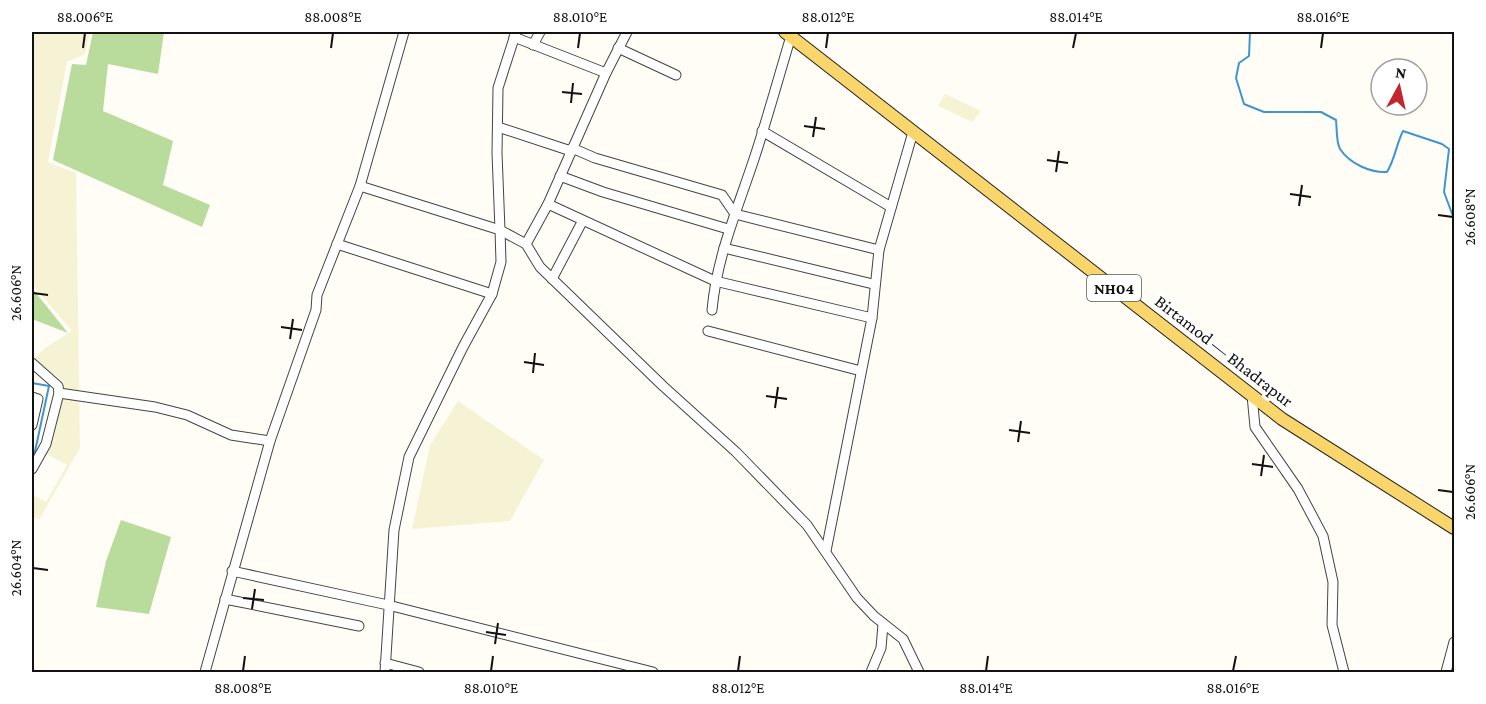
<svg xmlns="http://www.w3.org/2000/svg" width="1486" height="704" viewBox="0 0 1486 704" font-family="'Crimson Pro',serif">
<rect width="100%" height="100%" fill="#fffdf5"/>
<g fill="#f6f3d4">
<polygon points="32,32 90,32 85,54 67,62 48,162 76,173 80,448 39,520 32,516 32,494 46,502 67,465 46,454 64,382 34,359 45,348 72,331 32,284"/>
<polygon points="945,94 981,111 972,122 938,106"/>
<polygon points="458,401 544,460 510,521 412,529 430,445"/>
</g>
<g fill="#b9dc9c">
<polygon points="93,32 164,32 158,74 108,64 103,111 173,141 163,185 210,205 202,227 53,160 72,64 86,65"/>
<polygon points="32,288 68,333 32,319"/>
<polygon points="121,520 171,537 149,614 96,607 106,561"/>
</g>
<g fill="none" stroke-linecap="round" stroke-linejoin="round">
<g stroke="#3f96cf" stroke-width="2">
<path d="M1250 32 1249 56 1239 63 1236 78 1244 104 1264 112H1321L1336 120C1337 128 1336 142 1340 149 1350 164 1371 173 1387 172 1395 159 1396 145 1403 131L1442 144 1449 149 1444 192 1454 219"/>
<polyline points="32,383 49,386 34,456"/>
</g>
<g stroke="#444" stroke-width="11">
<g id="minor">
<polyline points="516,32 498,88 497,153 500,230 526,244 540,267 663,386 736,452 807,525 857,598 874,616 903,639 919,672"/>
<polyline points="514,37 606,73 627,32"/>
<polyline points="533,45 540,32"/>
<polyline points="618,48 676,75"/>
<polyline points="498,127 571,151"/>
<polyline points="762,131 891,207"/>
<polyline points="572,148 595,158 722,195 735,214 879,250"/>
<polyline points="560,176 603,192 728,229"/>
<polyline points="360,186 500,230 501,262 492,294 463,347 409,457 394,530 385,672"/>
<polyline points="548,204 715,281 872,318 879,250 913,132"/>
<polyline points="337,244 492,294"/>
<polyline points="526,244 548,204 606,73"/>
<polyline points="724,248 873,284"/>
<polyline points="552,279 582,222"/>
<path d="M712 310C717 255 738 208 755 156 768 116 779 76 791 36"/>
<polyline points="708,331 861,371"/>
<polyline points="32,363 58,386 59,393 46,444 32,469"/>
<polyline points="59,393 155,407 187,415 231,435 270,441"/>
<polyline points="1252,395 1255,427 1298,489 1323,536 1333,582 1332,625 1344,672"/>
<polyline points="32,397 38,399 32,425"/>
<polyline points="826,551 872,318"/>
<polyline points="232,571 388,605 653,672"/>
<polyline points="225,599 359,626"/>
<polyline points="385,663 419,672"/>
<polyline points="205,672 270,441 316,310 317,295 360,186 404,32"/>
<polyline points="871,672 881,648 883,624"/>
<polyline points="1446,672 1454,642"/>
</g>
</g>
<g stroke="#222" stroke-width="14">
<polyline id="major" points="785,32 1282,419 1454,528"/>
</g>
<use href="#minor" stroke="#fff" stroke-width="9"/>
<use href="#major" stroke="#f9d66b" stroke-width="12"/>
</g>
<path fill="none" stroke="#111" stroke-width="2" d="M83 48 85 33M331 48 333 33M578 48 580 33M826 48 828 33M1073 48 1076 33M1321 48 1323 33M562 92 582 94M571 103 573 83M804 126 825 129M813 137 816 117M1047 160 1068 163M1056 172 1059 151M1290 194 1311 197M1299 206 1302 185M1438 215 1453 217M33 293 48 295M281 327 302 330M290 339 293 319M524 362 544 365M533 373 535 353M766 396 787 399M775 408 778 387M1009 430 1030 433M1018 442 1021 421M1252 464 1273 467M1261 476 1264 455M1438 490 1453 492M33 568 48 570M243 598 264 600M252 609 255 589M486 632 506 635M495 644 498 623M243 671 245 656M491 671 493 656M738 671 740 656M986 671 988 656M1233 671 1236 656"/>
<g text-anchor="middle" stroke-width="6" stroke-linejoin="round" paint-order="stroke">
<rect fill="#fff" stroke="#585858" stroke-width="1.5" x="1087" y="275" width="54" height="26" rx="4.5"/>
<g font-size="16" font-weight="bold" fill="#111">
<text x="1114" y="294">NH04</text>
</g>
<g font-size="18" fill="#111" stroke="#fff">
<text transform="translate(1224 351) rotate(38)" y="6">Birtamod — Bhadrapur</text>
</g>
</g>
<rect width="1486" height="704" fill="none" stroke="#ffffff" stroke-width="66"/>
<g transform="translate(1399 87) rotate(8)"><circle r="28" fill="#ffffff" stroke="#a0a0a0" stroke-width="1.5"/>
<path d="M0-4.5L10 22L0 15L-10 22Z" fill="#c4262e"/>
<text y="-9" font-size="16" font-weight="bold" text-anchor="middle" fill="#111111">N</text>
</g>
<rect x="33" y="33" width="1420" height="638" fill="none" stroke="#111" stroke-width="2"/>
<g font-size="15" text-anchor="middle" fill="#111">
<text x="85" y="22">88.006°E</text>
<text x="333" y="22">88.008°E</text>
<text x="580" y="22">88.010°E</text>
<text x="828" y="22">88.012°E</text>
<text x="1076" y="22">88.014°E</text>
<text x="1323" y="22">88.016°E</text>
<text transform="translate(1470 217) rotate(-90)" y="5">26.608°N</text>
<text transform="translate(16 293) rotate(-90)" y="5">26.606°N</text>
<text transform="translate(1470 492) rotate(-90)" y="5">26.606°N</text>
<text transform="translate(16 568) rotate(-90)" y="5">26.604°N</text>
<text x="243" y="693">88.008°E</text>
<text x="491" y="693">88.010°E</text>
<text x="738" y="693">88.012°E</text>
<text x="986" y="693">88.014°E</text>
<text x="1233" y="693">88.016°E</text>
</g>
</svg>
